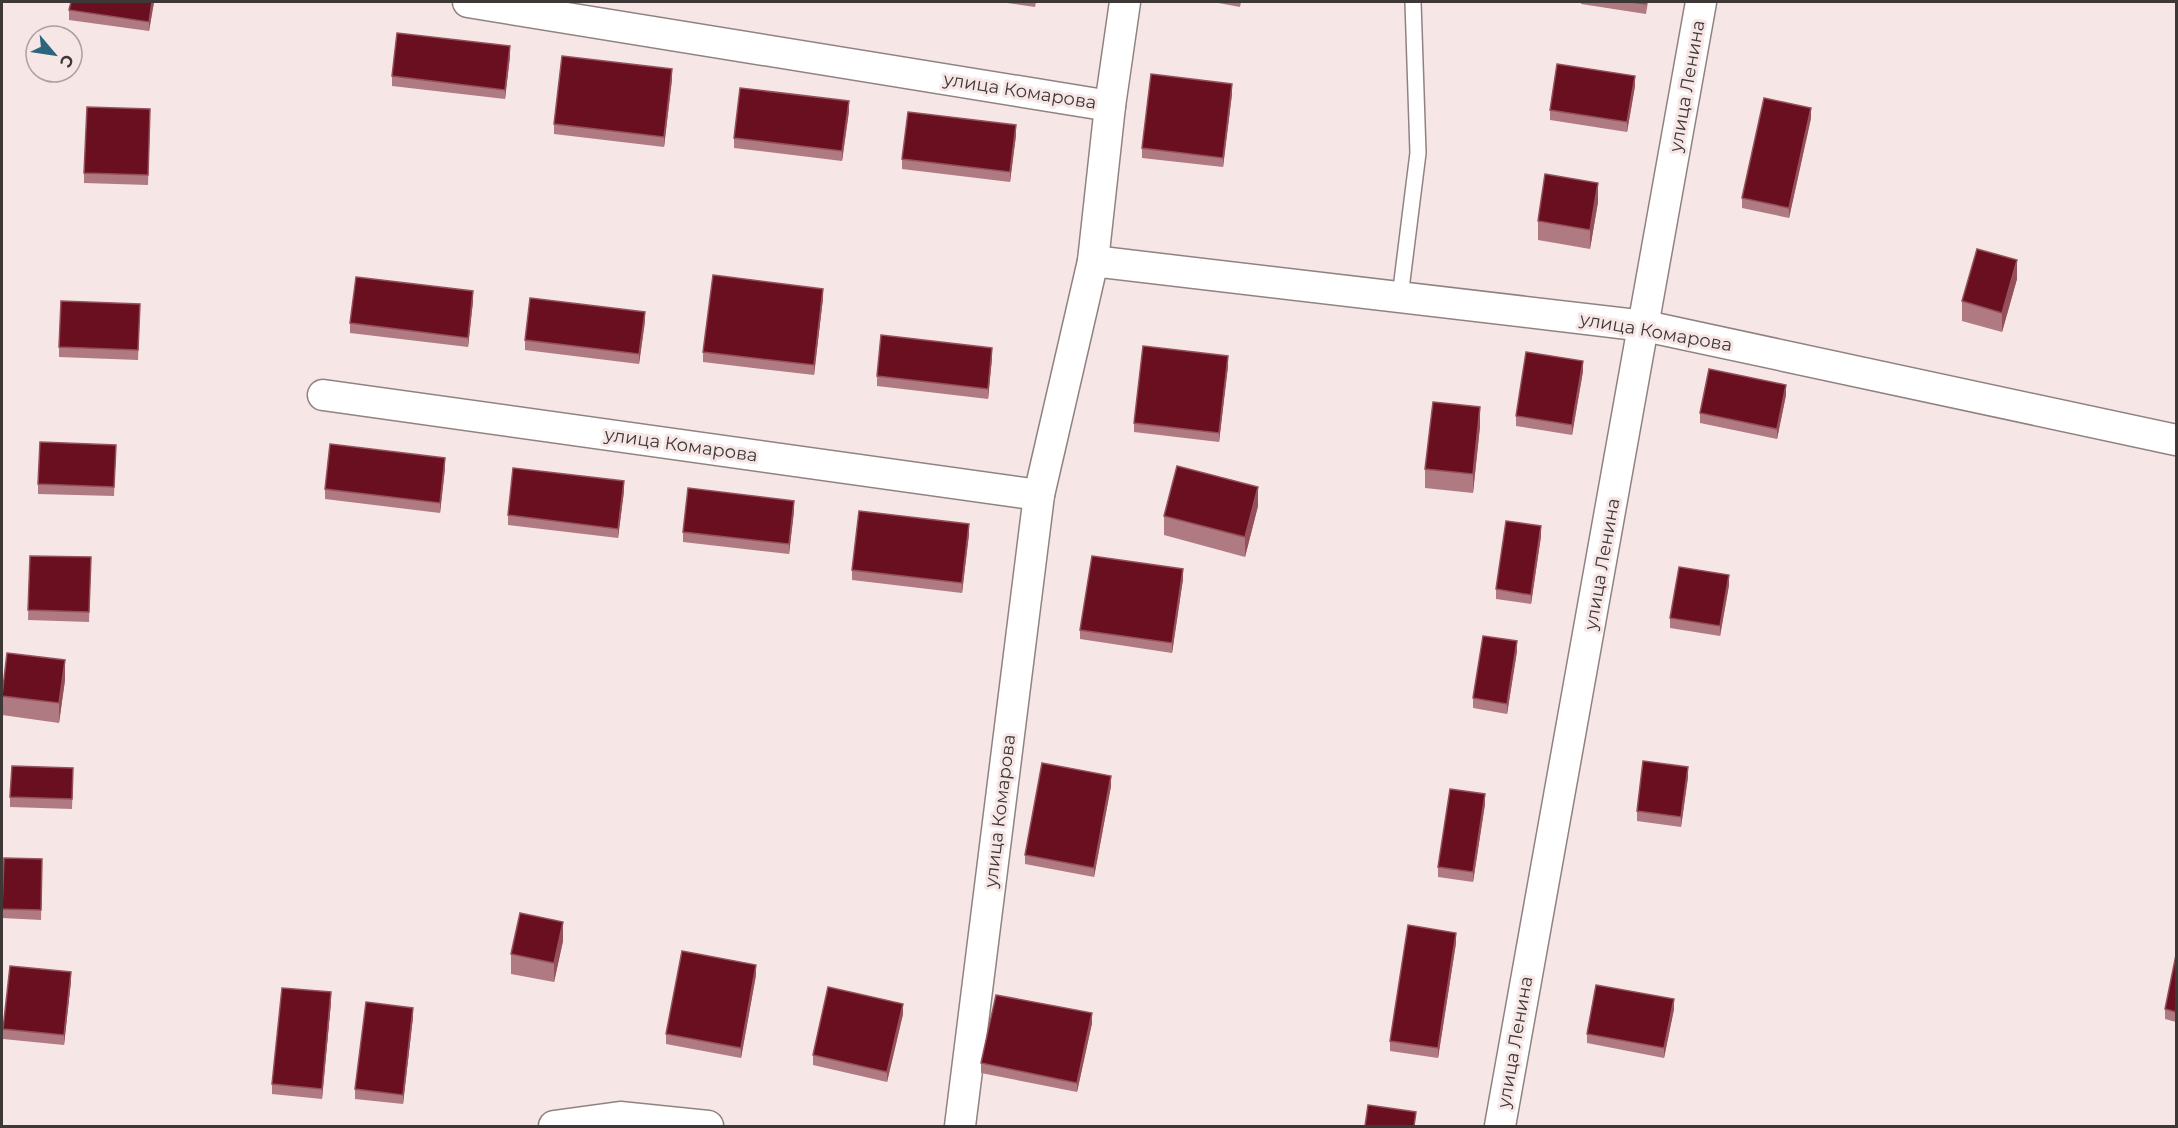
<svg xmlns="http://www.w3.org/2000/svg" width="2178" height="1128" viewBox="0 0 2178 1128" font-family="Montserrat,sans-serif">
<rect width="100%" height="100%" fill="#f7e6e6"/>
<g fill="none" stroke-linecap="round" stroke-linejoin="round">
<g stroke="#918282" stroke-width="18">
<polyline id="lane" points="1400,297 1418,153 1413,2"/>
</g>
<g stroke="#918282" stroke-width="33">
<g id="street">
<polyline points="468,2 1110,106"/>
<polyline points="1093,261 1645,326 2176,440"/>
<polyline points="323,395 1039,495"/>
<polyline points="554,1126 620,1117 708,1126"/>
<polyline points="960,1126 1039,495 1093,261 1110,106 1125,2"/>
<polyline points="1500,1126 1701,2"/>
</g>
</g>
<use href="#lane" stroke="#fff" stroke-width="15"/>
<use href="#street" stroke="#fff" stroke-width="30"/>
</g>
<g fill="#b07a82">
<polygon points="154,2 149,31 69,20 69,10"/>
<polygon points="1000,2 1036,2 1035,7"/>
<polygon points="1213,2 1241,2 1240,7"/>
<polygon points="1581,2 1648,2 1646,14 1581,4"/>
<polygon points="510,56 505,99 392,86 392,76"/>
<polygon points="672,79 664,147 554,134 554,124"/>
<polygon points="1635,86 1627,132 1550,120 1550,110"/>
<polygon points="1232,94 1223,167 1142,158 1142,148"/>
<polygon points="849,111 842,161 734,148 734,138"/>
<polygon points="1811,118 1789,218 1742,208 1742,198"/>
<polygon points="150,119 148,185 84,183 84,173"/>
<polygon points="1016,135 1010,182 902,169 902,159"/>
<polygon points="1598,202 1590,249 1538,240 1538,221"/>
<polygon points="2017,279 2002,332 1962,321 1962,301"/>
<polygon points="823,298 814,375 703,362 703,352"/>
<polygon points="473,301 468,347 350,333 350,323"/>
<polygon points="140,304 138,360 59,357 59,347"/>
<polygon points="645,321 639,364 525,350 525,340"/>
<polygon points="992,358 988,399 877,386 877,376"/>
<polygon points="1228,366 1219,442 1134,432 1134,423"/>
<polygon points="1583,371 1572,435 1516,426 1516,416"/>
<polygon points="1786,395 1777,439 1700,423 1700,413"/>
<polygon points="1480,426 1473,493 1425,488 1425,469"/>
<polygon points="116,445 114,496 38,494 38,484"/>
<polygon points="445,468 440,513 325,499 325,489"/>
<polygon points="624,491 618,538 508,525 508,515"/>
<polygon points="1258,506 1245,557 1164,535 1164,516"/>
<polygon points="794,511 789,554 683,542 683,532"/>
<polygon points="969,534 962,593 852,580 852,570"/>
<polygon points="1541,536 1531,604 1496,599 1496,589"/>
<polygon points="30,556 91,557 89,622 28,620"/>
<polygon points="1183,579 1172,653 1080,639 1080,630"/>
<polygon points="1729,585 1720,636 1670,628 1670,618"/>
<polygon points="1517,651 1507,714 1473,708 1473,698"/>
<polygon points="65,680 59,723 2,715 2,696"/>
<polygon points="1688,777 1681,827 1637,821 1637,811"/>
<polygon points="73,778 72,809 10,807 10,797"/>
<polygon points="1111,786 1094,877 1025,864 1025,855"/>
<polygon points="1485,804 1473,882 1438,877 1438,867"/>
<polygon points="4,858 42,859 41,920 2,918"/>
<polygon points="563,941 554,982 511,974 511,954"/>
<polygon points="1456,943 1438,1058 1390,1051 1390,1041"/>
<polygon points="2176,955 2176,1022 2165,1019 2165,1009"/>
<polygon points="756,975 741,1058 666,1044 666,1034"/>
<polygon points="71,981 64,1045 3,1039 3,1029"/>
<polygon points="331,1002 322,1099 272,1094 272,1084"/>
<polygon points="1674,1009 1664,1058 1587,1043 1587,1034"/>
<polygon points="903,1014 887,1082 813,1065 813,1055"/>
<polygon points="413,1017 403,1104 355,1099 355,1089"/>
<polygon points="1092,1023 1077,1092 981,1073 981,1063"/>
</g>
<g fill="#94505b">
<polygon points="152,2 154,2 149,31 149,22"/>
<polygon points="510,46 510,56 505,99 505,90"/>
<polygon points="672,69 672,79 664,147 664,137"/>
<polygon points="1635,76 1635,86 1627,132 1627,122"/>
<polygon points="1232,84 1232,94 1223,167 1223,158"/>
<polygon points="849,101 849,111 842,161 842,151"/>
<polygon points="1811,108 1811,118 1789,218 1789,208"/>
<polygon points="1016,125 1016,135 1010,182 1010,172"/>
<polygon points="1598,183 1598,202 1590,249 1590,230"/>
<polygon points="2017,260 2017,279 2002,332 2002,313"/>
<polygon points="823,289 823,298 814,375 814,365"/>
<polygon points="473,291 473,301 468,347 468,338"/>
<polygon points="645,312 645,321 639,364 639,354"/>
<polygon points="992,348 992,358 988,399 988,389"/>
<polygon points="1228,356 1228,366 1219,442 1219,433"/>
<polygon points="1583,361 1583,371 1572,435 1572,425"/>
<polygon points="1786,385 1786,395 1777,439 1777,429"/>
<polygon points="1480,407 1480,426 1473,493 1473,474"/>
<polygon points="445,458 445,468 440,513 440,503"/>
<polygon points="624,481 624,491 618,538 618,529"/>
<polygon points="1258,487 1258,506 1245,557 1245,537"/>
<polygon points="794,501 794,511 789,554 789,544"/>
<polygon points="969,524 969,534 962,593 962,583"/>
<polygon points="1541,526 1541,536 1531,604 1531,595"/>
<polygon points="1183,569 1183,579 1172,653 1172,643"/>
<polygon points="1729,575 1729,585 1720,636 1720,626"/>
<polygon points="1517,641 1517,651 1507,714 1507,704"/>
<polygon points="65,660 65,680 59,723 59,703"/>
<polygon points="1688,767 1688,777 1681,827 1681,817"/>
<polygon points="1111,776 1111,786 1094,877 1094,868"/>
<polygon points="1485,794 1485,804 1473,882 1473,872"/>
<polygon points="563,922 563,941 554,982 554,963"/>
<polygon points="1456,933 1456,943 1438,1058 1438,1048"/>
<polygon points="756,965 756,975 741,1058 741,1048"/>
<polygon points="71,972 71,981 64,1045 64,1035"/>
<polygon points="331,992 331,1002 322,1099 322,1089"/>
<polygon points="1674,999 1674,1009 1664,1058 1664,1048"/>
<polygon points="903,1004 903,1014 887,1082 887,1072"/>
<polygon points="413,1008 413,1017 403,1104 403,1095"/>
<polygon points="1092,1013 1092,1023 1077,1092 1077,1083"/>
</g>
<g fill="#690f1f" stroke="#94505b" stroke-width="1.5">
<polygon points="71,2 152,2 149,22 69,10"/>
<polygon points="1631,2 1646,2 1646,4"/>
<polygon points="397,33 510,46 505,90 392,76"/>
<polygon points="562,56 672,69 664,137 554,124"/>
<polygon points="1557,64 1635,76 1627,122 1550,110"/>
<polygon points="1151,74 1232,84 1223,158 1142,148"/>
<polygon points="740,88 849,101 842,151 734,138"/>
<polygon points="1764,98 1811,108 1789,208 1742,198"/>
<polygon points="87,107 150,109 148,175 84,173"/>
<polygon points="908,112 1016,125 1010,172 902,159"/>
<polygon points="1545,174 1598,183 1590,230 1538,221"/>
<polygon points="1977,249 2017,260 2002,313 1962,301"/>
<polygon points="713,275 823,289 814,365 703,352"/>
<polygon points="356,277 473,291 468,338 350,323"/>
<polygon points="530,298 645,312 639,354 525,340"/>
<polygon points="61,301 140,304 138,350 59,347"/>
<polygon points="881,335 992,348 988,389 877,376"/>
<polygon points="1143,346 1228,356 1219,433 1134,423"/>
<polygon points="1526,352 1583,361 1572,425 1516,416"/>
<polygon points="1709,369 1786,385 1777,429 1700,413"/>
<polygon points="1433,402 1480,407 1473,474 1425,469"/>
<polygon points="40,442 116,445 114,487 38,484"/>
<polygon points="330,444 445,458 440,503 325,489"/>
<polygon points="1177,466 1258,487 1245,537 1164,516"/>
<polygon points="513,468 624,481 618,529 508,515"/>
<polygon points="688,488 794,501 789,544 683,532"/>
<polygon points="859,511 969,524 962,583 852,570"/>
<polygon points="1506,521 1541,526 1531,595 1496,589"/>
<polygon points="30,556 91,557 89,612 28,610"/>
<polygon points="1092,556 1183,569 1172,643 1080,630"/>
<polygon points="1679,567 1729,575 1720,626 1670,618"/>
<polygon points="1483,636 1517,641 1507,704 1473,698"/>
<polygon points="7,653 65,660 59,703 2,696"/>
<polygon points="1643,761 1688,767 1681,817 1637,811"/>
<polygon points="1042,763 1111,776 1094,868 1025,855"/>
<polygon points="12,766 73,768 72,799 10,797"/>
<polygon points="1450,789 1485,794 1473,872 1438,867"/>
<polygon points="4,858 42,859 41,910 2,909"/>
<polygon points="520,913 563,922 554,963 511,954"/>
<polygon points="1408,925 1456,933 1438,1048 1390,1041"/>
<polygon points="682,951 756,965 741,1048 666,1034"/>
<polygon points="2176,955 2176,1012 2165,1009"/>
<polygon points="10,966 71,972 64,1035 3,1029"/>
<polygon points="1596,985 1674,999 1664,1048 1587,1034"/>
<polygon points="828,987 903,1004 887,1072 813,1055"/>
<polygon points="282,988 331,992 322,1089 272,1084"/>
<polygon points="996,995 1092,1013 1077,1083 981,1063"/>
<polygon points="366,1002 413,1008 403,1095 355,1089"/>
<polygon points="1368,1105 1416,1112 1414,1126 1365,1126"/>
</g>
<g text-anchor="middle" stroke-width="6" stroke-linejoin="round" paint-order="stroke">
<g font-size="18" fill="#3d3736" stroke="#f7e6e6">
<text transform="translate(1687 86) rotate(-80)" y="6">улица Ленина</text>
<text transform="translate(1020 91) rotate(9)" y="6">улица Комарова</text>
<text transform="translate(1656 332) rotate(10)" y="6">улица Комарова</text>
<text transform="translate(681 445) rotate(8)" y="6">улица Комарова</text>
<text transform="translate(1602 564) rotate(-80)" y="6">улица Ленина</text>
<text transform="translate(1000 811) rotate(-83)" y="6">улица Комарова</text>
<text transform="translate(1515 1042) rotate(-80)" y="6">улица Ленина</text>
</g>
</g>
<rect width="2178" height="1128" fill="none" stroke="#3d3736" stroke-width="6"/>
<g transform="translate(54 54) rotate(119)"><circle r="28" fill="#f7e6e6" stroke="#ada0a0" stroke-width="1.5"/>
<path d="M0-4.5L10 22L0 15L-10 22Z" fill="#2b667e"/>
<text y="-9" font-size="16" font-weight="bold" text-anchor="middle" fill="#3d3736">С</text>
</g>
</svg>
